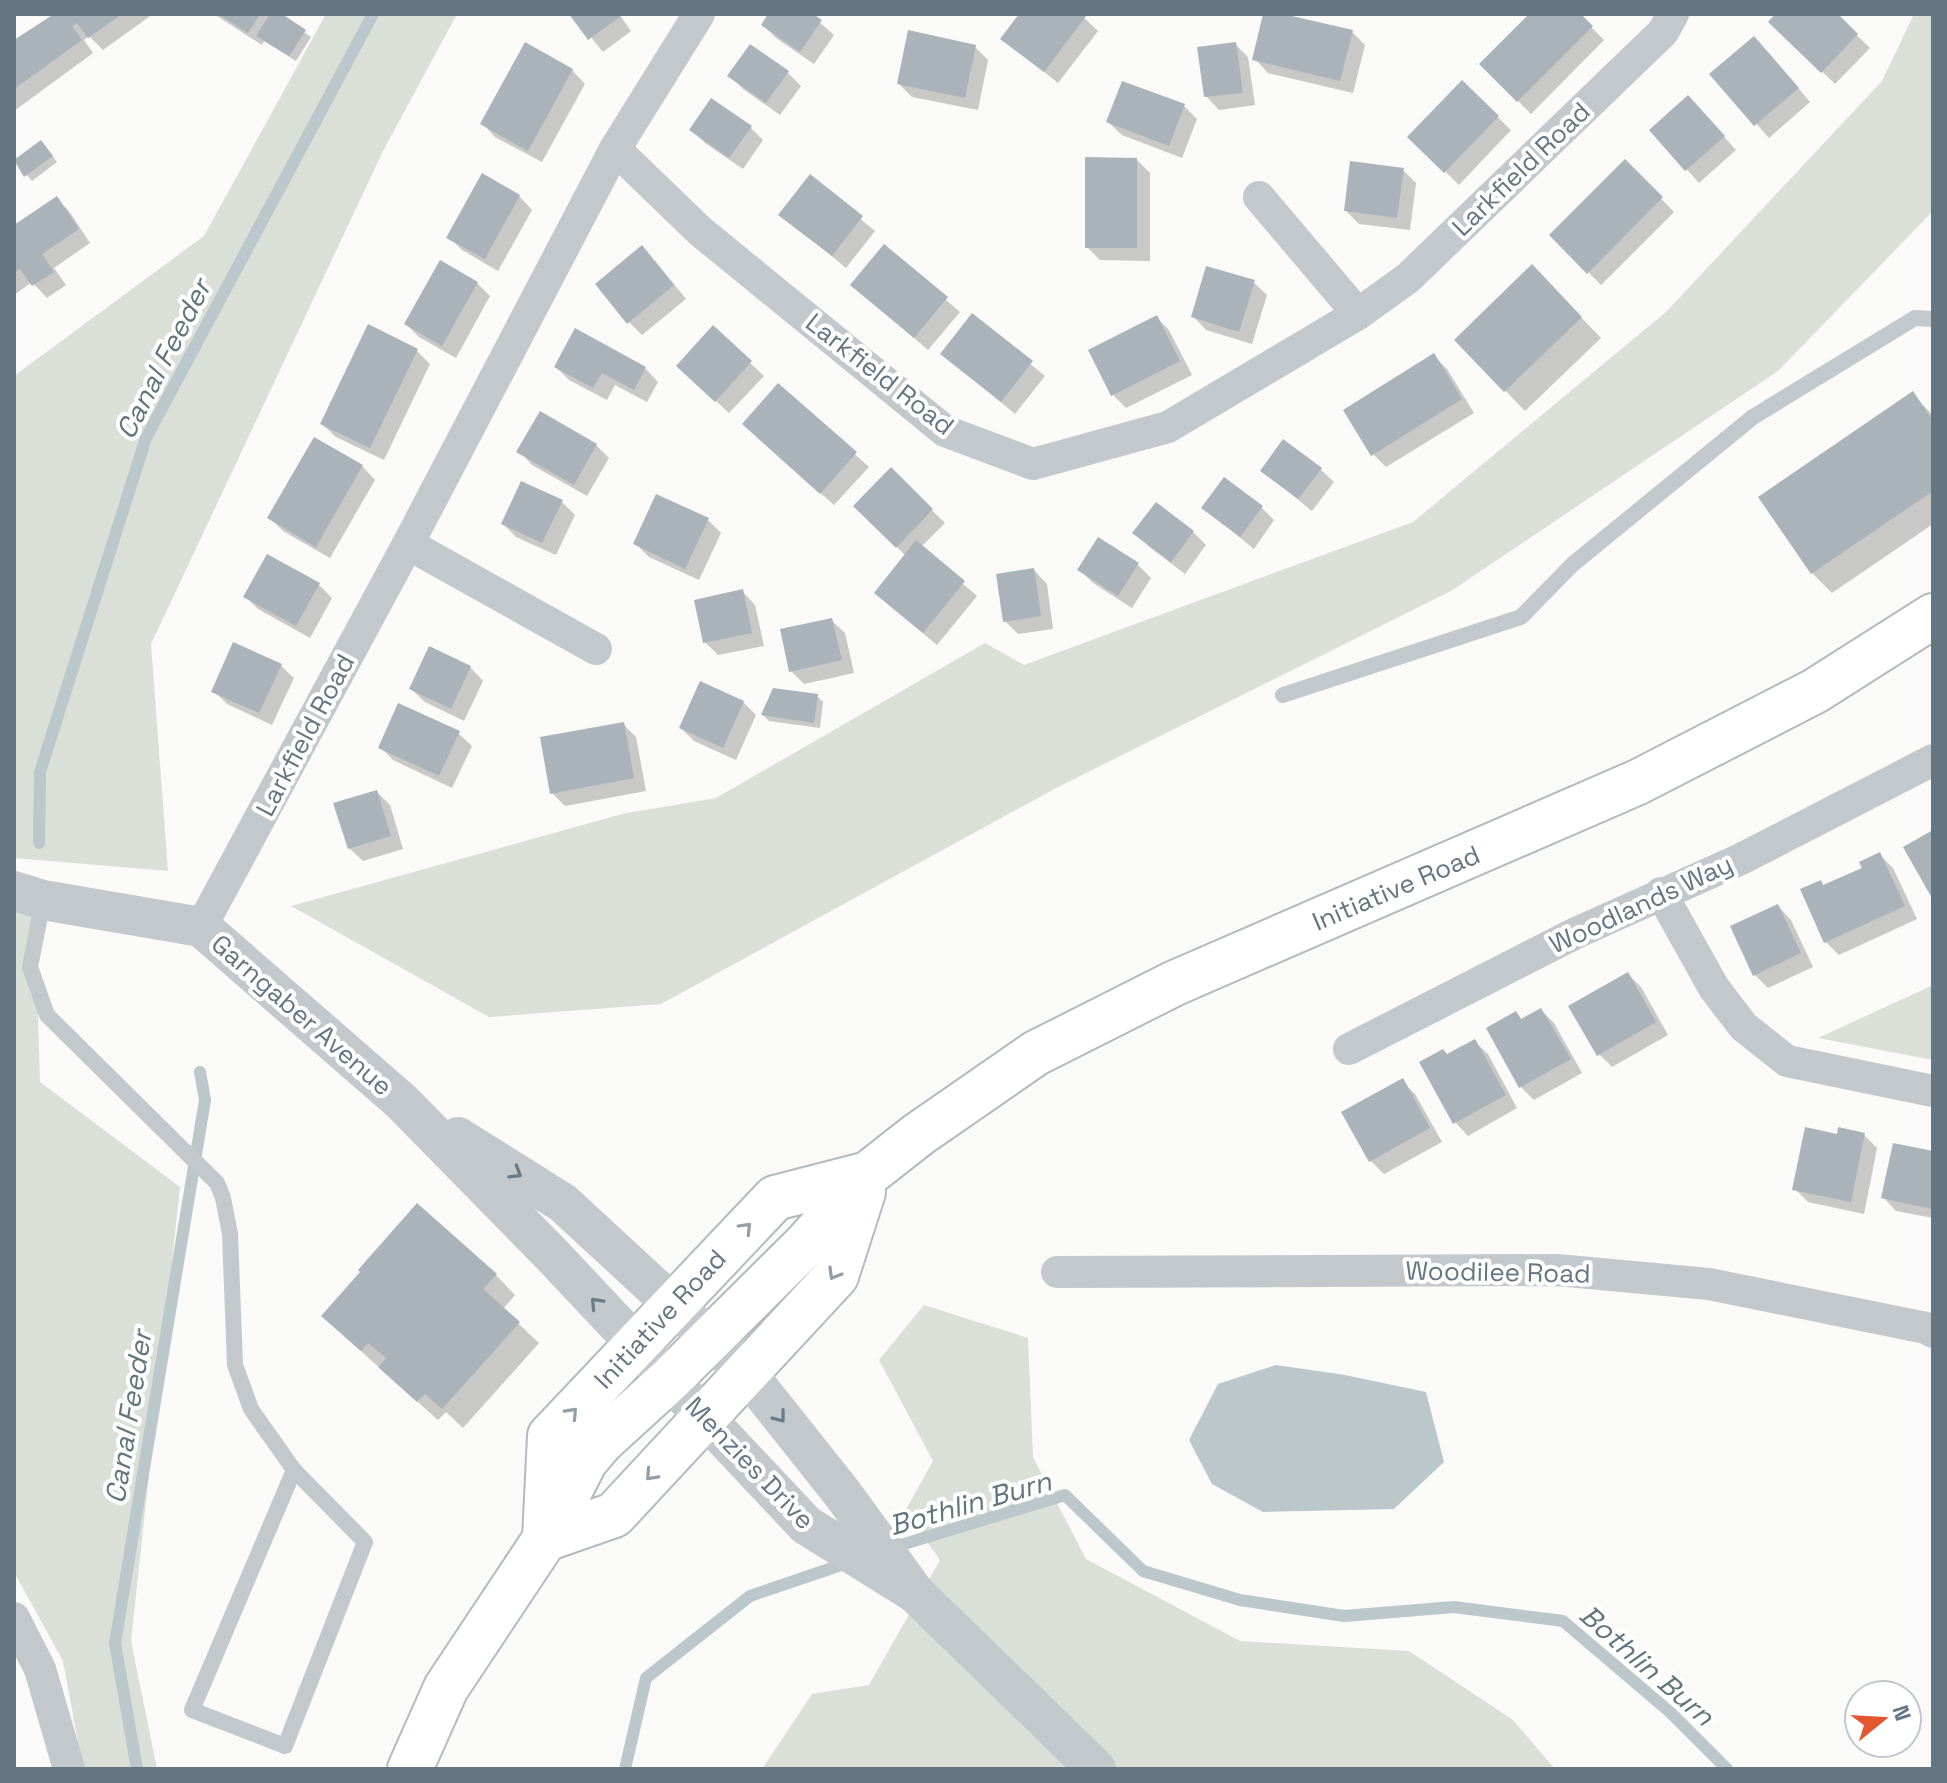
<svg xmlns="http://www.w3.org/2000/svg" width="1947" height="1783" viewBox="0 0 1947 1783" font-family="'Space Grotesk',sans-serif">
<rect width="100%" height="100%" fill="#fafaf8"/>
<g fill="#dadfd7">
<polygon points="326,14 457,14 383,151 151,644 168,871 14,858 14,376 204,236"/>
<polygon points="1914,14 1933,14 1933,211 1778,371 1451,591 1058,787 661,1004 489,1017 291,906 622,814 716,798 985,643 1024,665 1413,522 1666,312 1882,81"/>
<polygon points="14,912 35,918 40,1082 180,1187 131,1641 157,1769 83,1769 63,1661 14,1572"/>
<polygon points="1933,985 1933,1060 1818,1038"/>
<polygon points="924,1305 1028,1338 1033,1457 1086,1559 1240,1641 1409,1651 1513,1720 1555,1769 762,1769 812,1694 869,1685 940,1560 905,1511 933,1461 879,1360"/>
</g>
<polygon fill="#bbc7cb" points="1276,1365 1345,1375 1426,1392 1444,1462 1394,1509 1263,1512 1212,1484 1189,1440 1218,1384"/>
<g fill="#0003">
<polygon points="57,14 153,14 103,50 89,36 84,40 93,53 14,111 14,42"/>
<polygon points="214,14 278,14 311,37 296,61 264,41 262,45"/>
<polygon points="572,14 619,14 631,31 603,52"/>
<polygon points="771,14 810,14 834,35 814,64 776,38 763,25"/>
<polygon points="1022,14 1080,14 1098,31 1058,83 1003,39"/>
<polygon points="1265,14 1352,32 1365,45 1353,93 1268,73 1255,59"/>
<polygon points="1532,14 1578,14 1604,40 1531,114 1482,64"/>
<polygon points="1778,14 1835,14 1870,48 1835,84 1771,22"/>
<polygon points="1235,44 1248,57 1255,105 1219,110 1206,96"/>
<polygon points="975,47 988,60 978,110 912,97 899,84"/>
<polygon points="1767,51 1810,102 1769,138 1712,74"/>
<polygon points="572,70 585,84 542,162 495,137 482,123"/>
<polygon points="788,73 801,86 780,115 743,89 729,75"/>
<polygon points="1462,83 1511,130 1459,185 1410,137"/>
<polygon points="1184,106 1197,119 1182,158 1122,135 1108,122"/>
<polygon points="1701,111 1736,150 1699,183 1651,130"/>
<polygon points="750,127 763,140 743,169 705,143 692,130"/>
<polygon points="47,149 57,162 32,181 14,160 14,154 18,160"/>
<polygon points="1137,160 1150,173 1150,261 1100,260 1087,247"/>
<polygon points="1625,162 1674,212 1601,285 1552,235"/>
<polygon points="1403,170 1416,183 1410,230 1359,224 1346,211"/>
<polygon points="483,176 519,196 532,210 498,271 462,250 449,237"/>
<polygon points="810,177 875,231 846,268 781,214"/>
<polygon points="56,198 69,211 90,243 54,268 66,285 47,298 32,282 14,295 14,227"/>
<polygon points="884,247 960,312 928,350 853,285"/>
<polygon points="655,261 686,299 642,335 629,322"/>
<polygon points="1253,282 1267,295 1252,344 1206,330 1193,316"/>
<polygon points="477,283 490,296 456,358 419,337 406,324"/>
<polygon points="1552,287 1601,338 1525,411 1457,340"/>
<polygon points="972,316 1045,376 1015,414 943,354"/>
<polygon points="1156,317 1169,330 1192,375 1126,408 1113,395"/>
<polygon points="713,328 764,376 729,413 692,379"/>
<polygon points="417,351 430,364 384,460 336,437 322,424"/>
<polygon points="1434,356 1447,369 1474,413 1386,467 1373,454"/>
<polygon points="556,367 645,368 658,382 647,402 615,385 607,400 569,380"/>
<polygon points="779,386 869,467 834,505 757,437"/>
<polygon points="1912,394 1933,415 1933,524 1832,593 1812,573"/>
<polygon points="596,445 609,458 587,496 532,465 519,451"/>
<polygon points="362,466 375,480 330,558 283,531 270,518"/>
<polygon points="1320,469 1334,482 1312,511 1262,470"/>
<polygon points="891,470 945,523 921,547 977,596 937,645 889,605 906,556 855,506"/>
<polygon points="562,502 575,515 556,555 516,537 503,524"/>
<polygon points="1261,507 1274,520 1254,549 1204,508"/>
<polygon points="708,520 721,533 699,580 649,557 635,543"/>
<polygon points="1193,532 1206,545 1185,574 1148,546 1135,533"/>
<polygon points="1138,565 1151,578 1132,608 1093,583 1080,570"/>
<polygon points="1034,570 1047,584 1053,629 1018,634 1005,621"/>
<polygon points="319,585 332,598 310,638 258,609 245,596"/>
<polygon points="742,591 755,605 764,646 718,655 705,642"/>
<polygon points="831,620 845,633 854,673 804,684 791,671"/>
<polygon points="280,665 294,678 272,725 227,704 214,691"/>
<polygon points="470,667 483,681 464,721 425,702 411,689"/>
<polygon points="817,696 823,702 820,728 769,721 763,715"/>
<polygon points="743,702 756,715 736,760 694,741 681,728"/>
<polygon points="623,724 636,737 646,791 565,806 552,793"/>
<polygon points="458,733 472,746 452,788 393,760 380,747"/>
<polygon points="377,792 390,805 403,849 363,861 349,848"/>
<polygon points="1880,855 1893,868 1917,919 1839,955 1826,942 1820,882 1825,887 1865,869"/>
<polygon points="1778,906 1791,920 1813,967 1768,988 1755,975"/>
<polygon points="1628,974 1641,987 1668,1035 1612,1067 1599,1054"/>
<polygon points="1541,1010 1554,1023 1582,1073 1534,1100 1521,1087 1516,1013 1523,1021"/>
<polygon points="1474,1041 1488,1054 1517,1108 1468,1136 1455,1122 1448,1056"/>
<polygon points="1402,1081 1415,1094 1442,1142 1384,1174 1371,1161"/>
<polygon points="1864,1135 1877,1148 1864,1214 1808,1202 1795,1189 1838,1136"/>
<polygon points="1894,1145 1933,1153 1933,1218 1896,1211 1883,1197"/>
<polygon points="363,1272 496,1275 515,1295 503,1309 539,1343 463,1428 446,1412 438,1420 344,1336"/>
</g>
<g fill="none" stroke-linecap="round" stroke-linejoin="round">
<g stroke="#bbc7cb" stroke-width="12">
<polyline points="39,843 40,772 146,438 373,14"/>
<polyline points="891,1548 1065,1495 1143,1571 1240,1600 1344,1616 1454,1607 1563,1621 1671,1713 1727,1769"/>
<polyline points="137,1769 115,1643 205,1100 200,1072"/>
<polyline points="625,1769 646,1678 750,1596 847,1563"/>
</g>
</g>
<g fill="#aab3b9">
<polygon points="54,14 122,14 88,38 77,23 72,26 82,40 14,89 14,40"/>
<polygon points="218,14 260,14 248,33"/>
<polygon points="270,14 282,14 306,30 289,56 256,36"/>
<polygon points="569,14 618,14 620,17 588,40"/>
<polygon points="768,14 813,14 822,20 800,52 761,25"/>
<polygon points="1019,14 1083,14 1086,16 1044,72 1000,39"/>
<polygon points="1263,14 1283,14 1353,30 1340,81 1252,60"/>
<polygon points="1529,14 1581,14 1593,26 1517,102 1479,64"/>
<polygon points="1775,14 1838,14 1858,34 1821,73 1768,22"/>
<polygon points="908,30 976,45 965,98 897,84"/>
<polygon points="1754,36 1799,88 1754,126 1709,74"/>
<polygon points="525,42 573,69 528,151 480,124"/>
<polygon points="1236,42 1243,93 1204,97 1197,47"/>
<polygon points="750,44 789,71 766,103 727,76"/>
<polygon points="1462,80 1499,116 1444,173 1407,137"/>
<polygon points="1122,81 1185,104 1169,146 1106,122"/>
<polygon points="1688,95 1725,136 1685,171 1649,130"/>
<polygon points="711,98 752,126 729,158 689,130"/>
<polygon points="41,140 53,156 24,177 14,160"/>
<polygon points="1085,157 1137,158 1137,248 1085,248"/>
<polygon points="1625,159 1663,197 1587,274 1549,235"/>
<polygon points="1350,161 1404,168 1397,218 1344,211"/>
<polygon points="482,173 520,195 485,259 446,238"/>
<polygon points="810,174 863,216 832,256 778,215"/>
<polygon points="57,196 79,229 42,254 54,272 32,286 20,269 14,273 14,225"/>
<polygon points="884,244 948,297 914,338 850,285"/>
<polygon points="642,245 674,285 627,324 595,284"/>
<polygon points="440,260 478,282 442,346 404,324"/>
<polygon points="1532,264 1582,317 1504,392 1454,340"/>
<polygon points="1206,266 1255,280 1239,332 1191,317"/>
<polygon points="972,313 1033,361 1001,402 940,354"/>
<polygon points="1157,315 1180,361 1111,396 1088,350"/>
<polygon points="368,324 418,349 370,448 320,424"/>
<polygon points="713,325 752,361 715,402 676,366"/>
<polygon points="575,328 646,367 634,390 602,373 593,388 554,367"/>
<polygon points="1434,353 1462,399 1371,456 1343,410"/>
<polygon points="778,383 857,452 820,494 742,424"/>
<polygon points="1913,391 1933,421 1933,491 1811,574 1758,497"/>
<polygon points="540,411 597,444 574,485 516,452"/>
<polygon points="314,437 363,465 316,547 267,518"/>
<polygon points="1283,439 1322,468 1298,499 1260,471"/>
<polygon points="891,467 933,509 896,548 853,506"/>
<polygon points="1224,477 1263,506 1240,537 1201,508"/>
<polygon points="521,481 563,500 542,543 501,524"/>
<polygon points="656,494 709,518 685,569 633,544"/>
<polygon points="1156,502 1194,531 1171,562 1132,533"/>
<polygon points="1098,537 1139,563 1118,596 1077,570"/>
<polygon points="916,540 965,581 923,633 874,593"/>
<polygon points="267,554 320,583 296,626 243,597"/>
<polygon points="1034,568 1041,616 1003,622 996,574"/>
<polygon points="743,589 752,633 703,643 694,600"/>
<polygon points="832,618 842,660 789,672 780,629"/>
<polygon points="233,642 282,664 259,713 211,692"/>
<polygon points="429,646 471,666 451,709 409,689"/>
<polygon points="700,681 744,701 723,748 679,728"/>
<polygon points="773,688 818,694 814,723 761,715"/>
<polygon points="398,703 460,731 439,776 378,748"/>
<polygon points="624,722 634,778 550,794 540,737"/>
<polygon points="377,790 391,836 348,849 333,803"/>
<polygon points="1933,830 1933,900 1903,847"/>
<polygon points="1880,852 1905,906 1824,943 1800,889 1821,880 1823,885 1862,868 1859,862"/>
<polygon points="1778,904 1801,953 1753,976 1730,926"/>
<polygon points="1628,972 1656,1022 1597,1056 1568,1006"/>
<polygon points="1541,1008 1571,1059 1519,1088 1486,1028 1516,1011 1521,1019"/>
<polygon points="1475,1039 1506,1095 1453,1124 1419,1062 1443,1049 1447,1054"/>
<polygon points="1403,1078 1430,1128 1369,1162 1341,1112"/>
<polygon points="1805,1127 1837,1134 1838,1127 1865,1133 1851,1202 1792,1190"/>
<polygon points="1893,1143 1933,1151 1932,1209 1881,1198"/>
<polygon points="417,1203 497,1274 483,1289 520,1322 442,1409 425,1394 417,1402 378,1367 386,1358 368,1343 361,1351 321,1316 360,1272 358,1270"/>
</g>
<g fill="none" stroke-linecap="round" stroke-linejoin="round">
<g stroke="#b5babe" stroke-width="48">
<g id="primary">
<polyline points="545,1539 550,1436 775,1198 868,1174 919,1134 1036,1053 1175,983 1638,782 1815,691 1933,616"/>
<polyline points="545,1539 614,1515 836,1276 863,1192"/>
<polyline points="410,1769 446,1688 545,1539 585,1461 601,1442 669,1380 807,1243 868,1174"/>
</g>
</g>
<g stroke="#c3c8cc" stroke-width="16">
<polyline points="1283,695 1521,617 1573,564 1753,417 1915,318 1933,319"/>
<polyline points="43,901 30,967 47,1015 217,1183 223,1198 230,1234 235,1365 251,1409 294,1470"/>
<polygon points="294,1470 365,1542 285,1746 192,1710"/>
</g>
<g stroke="#c3c8cc" stroke-width="32">
<polyline points="615,149 700,231 945,431 1033,464 1168,427 1358,314 1408,278 1663,32 1673,14"/>
<polyline points="1259,197 1358,314"/>
<polyline points="408,544 596,649"/>
<polyline points="1661,893 1714,988 1744,1027 1787,1061 1933,1091"/>
<polyline points="201,927 408,544 615,149 699,14"/>
<polyline points="1349,1049 1576,933 1741,859 1933,760"/>
<polyline points="1057,1272 1557,1270 1709,1284 1926,1328 1933,1332"/>
<polyline points="14,1618 40,1669 69,1769"/>
</g>
<g stroke="#c3c8cc" stroke-width="40">
<polyline points="14,891 43,900 201,927 402,1102 553,1256 806,1525 915,1593"/>
<polyline points="458,1137 563,1203 745,1371 842,1493 915,1593 1096,1769"/>
</g>
<use href="#primary" stroke="#fff" stroke-width="44"/>
</g>
<defs><path id="oneway-chevron" d="M-2-3.5L2.5 0L-2 3.5" fill="none" stroke-width="1.6" stroke-linecap="round" stroke-linejoin="round" transform="scale(2)"/></defs>
<g stroke="#6a7a87">
<use href="#oneway-chevron" transform="translate(516 1173) rotate(32)"/>
<use href="#oneway-chevron" transform="translate(596 1303) rotate(-133)"/>
<use href="#oneway-chevron" transform="translate(780 1417) rotate(52)"/>
</g>
<g stroke="#939fa8">
<use href="#oneway-chevron" transform="translate(746 1228) rotate(-46)"/>
<use href="#oneway-chevron" transform="translate(834 1274) rotate(120)"/>
<use href="#oneway-chevron" transform="translate(572 1413) rotate(-47)"/>
<use href="#oneway-chevron" transform="translate(651 1475) rotate(133)"/>
</g>
<g text-anchor="middle" stroke-width="8" stroke-linejoin="round" paint-order="stroke">
<g font-size="26" fill="#657683" stroke="#fff">
<text transform="translate(1521 169) rotate(-44)" y="9">Larkfield Road</text>
<text transform="translate(880 374) rotate(38)" y="9">Larkfield Road</text>
<text transform="translate(305 735) rotate(-62)" y="9">Larkfield Road</text>
<text transform="translate(1396 888) rotate(-23)" y="9">Initiative Road</text>
<text transform="translate(1641 904) rotate(-25)" y="9">Woodlands Way</text>
<text transform="translate(302 1015) rotate(41)" y="9">Garngaber Avenue</text>
<text transform="translate(1498 1272) rotate(1)" y="9">Woodilee Road</text>
<text transform="translate(660 1319) rotate(-47)" y="9">Initiative Road</text>
<text transform="translate(750 1463) rotate(46)" y="9">Menzies Drive</text>
</g>
<g font-size="28" font-style="italic" fill="#60757c" stroke="#fff">
<text transform="translate(163 359) rotate(-63)" y="10">Canal Feeder</text>
<text transform="translate(128 1417) rotate(-81)" y="10">Canal Feeder</text>
<text transform="translate(970 1503) rotate(-16)" y="10">Bothlin Burn</text>
<text transform="translate(1647 1665) rotate(41)" y="10">Bothlin Burn</text>
</g>
</g>
<rect width="1947" height="1783" fill="none" stroke="#657683" stroke-width="32"/>
<g transform="translate(1883 1719) rotate(72)"><circle r="38" fill="#ffffff" stroke="#c1c8cd" stroke-width="2"/>
<path d="M0-6L14 30L0 20L-14 30Z" fill="#e4572e"/>
<text y="-12" font-size="22" font-weight="bold" text-anchor="middle" fill="#657683">N</text>
</g>
</svg>
